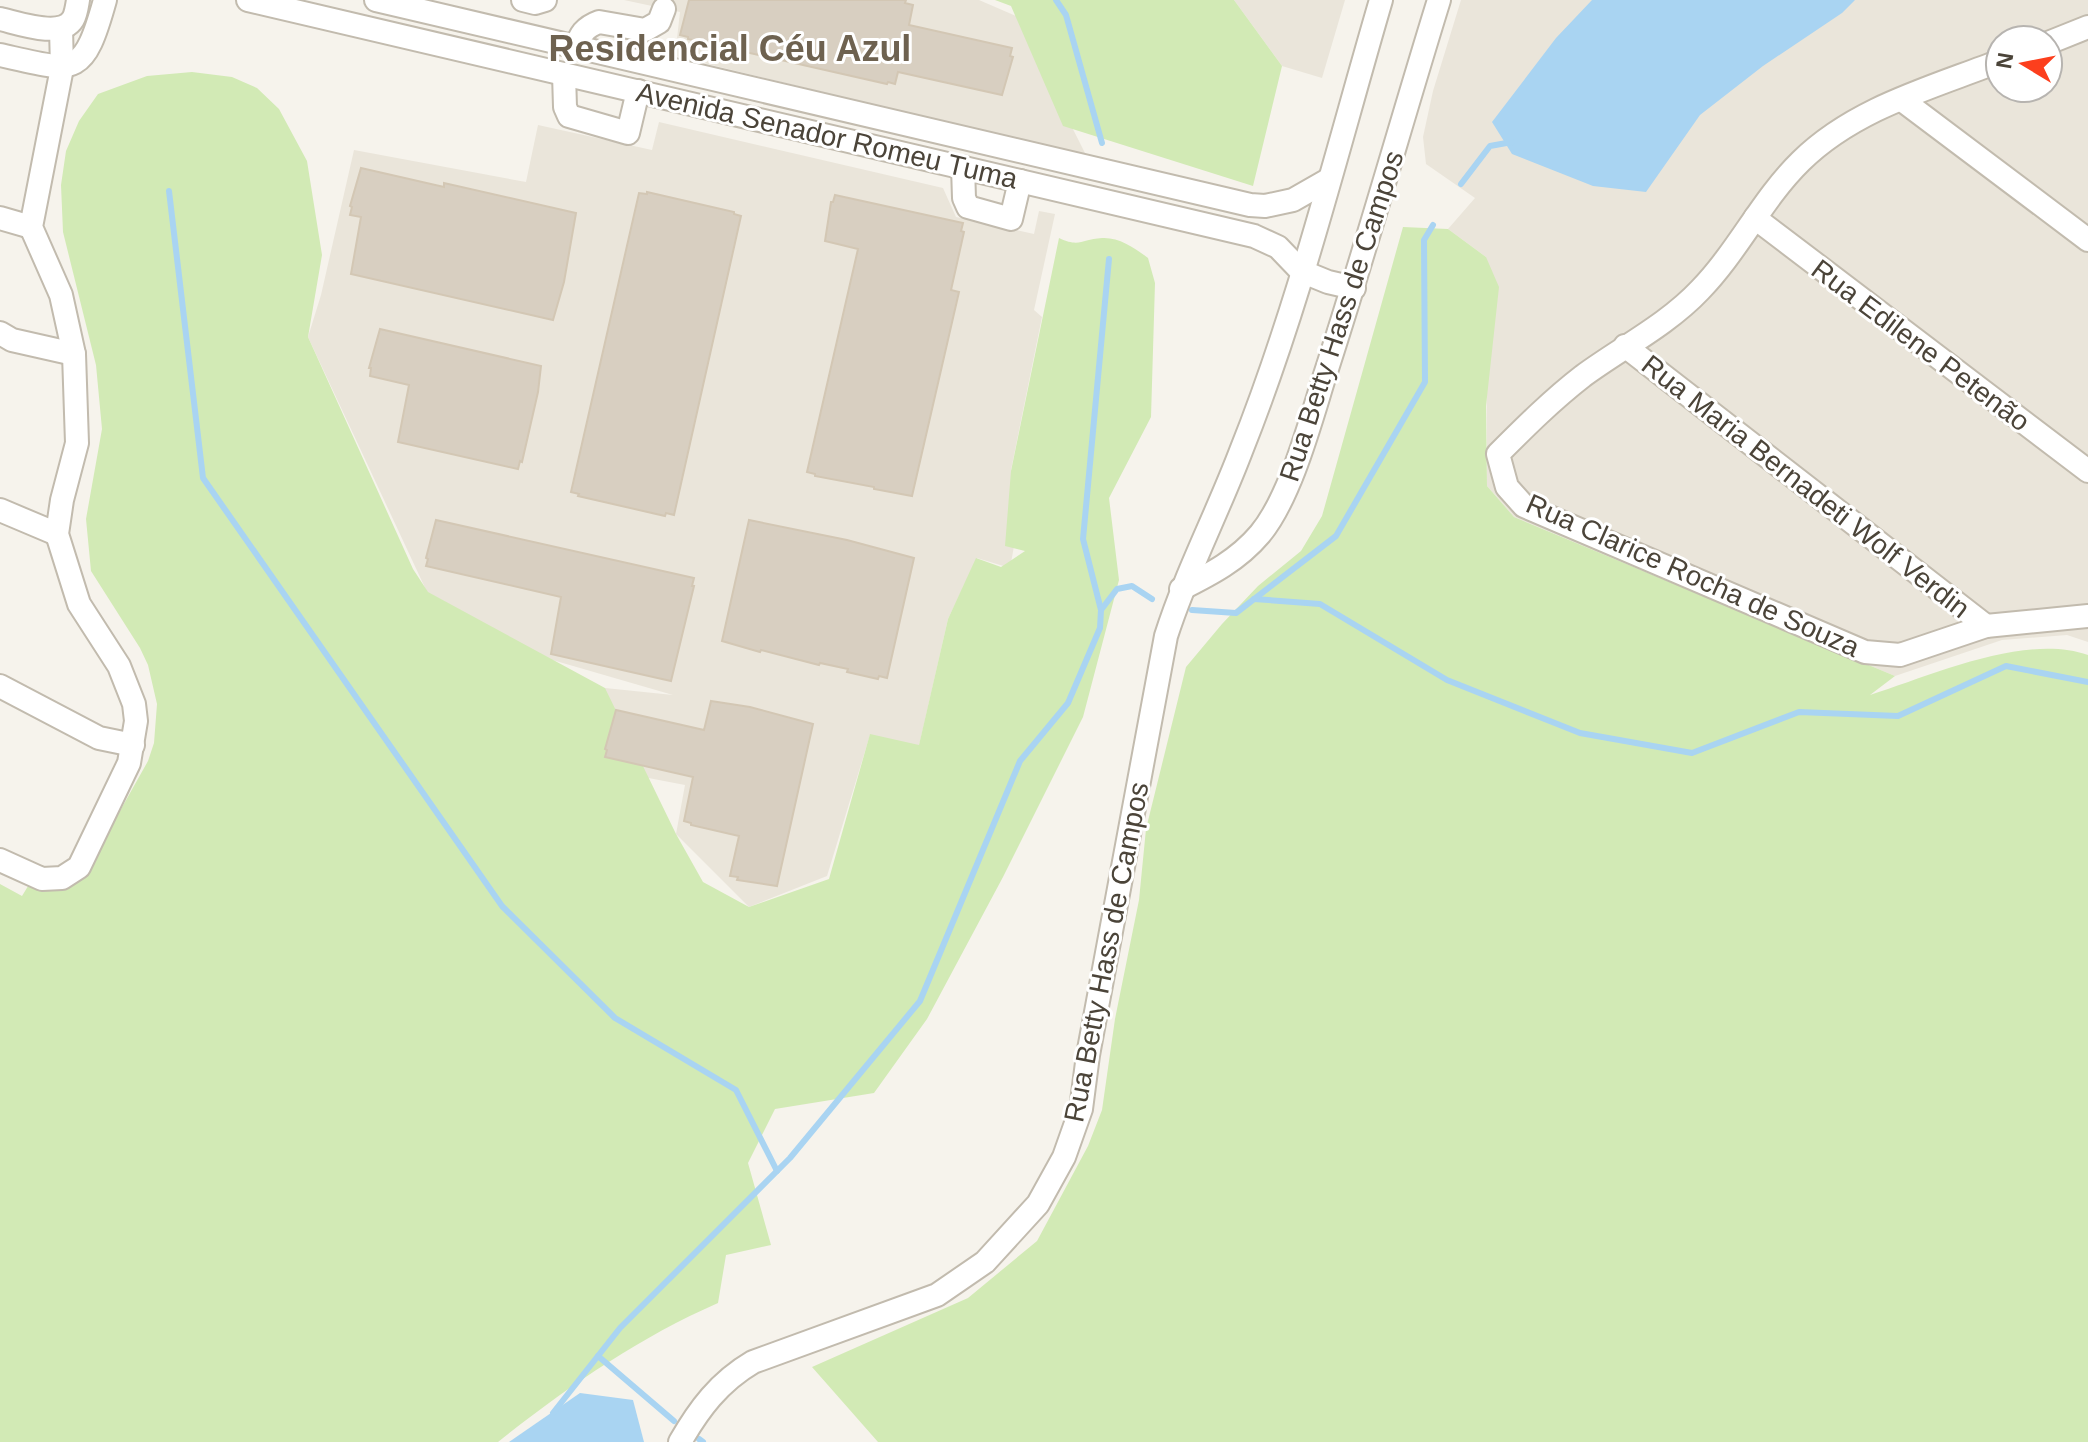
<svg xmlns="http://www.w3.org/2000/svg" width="2088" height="1442" viewBox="0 0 2088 1442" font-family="Arial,sans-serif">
<rect width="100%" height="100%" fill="#f6f3ec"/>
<g fill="#eae5da" fill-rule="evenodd">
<polygon points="624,0 979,0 1016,16 1087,157 675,56 680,12"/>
<polygon points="1234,0 1345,0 1322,78 1282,66"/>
<path d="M1461 0H2088V642L2067 635 2002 640 1895 676 1514 517 1487 486 1486 257 1448 229 1475 198 1426 164 1423 137 1433 91ZM2000 40H2048V88H2000Z"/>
<polygon points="659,122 943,188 956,217 1034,234 1039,211 1055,214 1034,310 1042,317 1011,470 1026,481 1010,568 977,558 948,619 919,746 870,735 827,876 749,907 676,834 685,785 591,767 605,688 673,695 549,659 427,592 308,337 321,295 354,150 526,182 538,125 652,150"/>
</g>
<g fill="#d2eab5">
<polygon points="995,0 1234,0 1282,66 1253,186 1063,126 1011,6"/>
<path d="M192 72 232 77 257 88 279 109 307 161 322 255 308 337 413 569 428 592 605 688 676 834 703 882 749 907 829 879 870 734 919 745 948 619 976 558 1001 567 1025 551 1005 546 1011 471 1059 238C1080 248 1082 239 1102 238 1119 237 1135 248 1148 258L1155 283 1151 417 1109 498 1119 580 1083 717 1003 877 927 1019 874 1093 775 1109 748 1163 771 1245 726 1255 718 1303C638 1338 566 1388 498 1442H0V884L22 896 33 878 89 866 148 761 154 743 157 704 148 665 140 648 91 571 86 519 102 429 96 365 63 232 61 185 66 151 79 121 98 94 147 76Z"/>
<path d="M1403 227 1448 229 1486 257 1499 287 1486 406 1487 486 1514 517 1895 676 1870 695C1933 675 2025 633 2088 655V1442H878L812 1367 968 1298 1037 1241 1088 1146 1102 1110 1115 1019 1139 900 1146 829 1186 667 1222 624 1258 586 1301 551 1322 516Z"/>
</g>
<g fill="#a9d4f2">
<polygon points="1592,0 1855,0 1842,13 1763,66 1700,115 1646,192 1593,186 1512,154 1492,122 1556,38"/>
<polygon points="580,1393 633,1400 644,1442 509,1442"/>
</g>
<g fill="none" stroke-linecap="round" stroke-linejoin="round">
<g stroke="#a9d4f2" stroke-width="6">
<polyline points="1056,0 1066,15 1102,143"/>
<polyline points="1461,184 1490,146 1512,142"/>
<polyline points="169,191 203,478 502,906 615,1018 736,1090 777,1171"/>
<polyline points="1254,599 1320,604 1447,680 1580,733 1692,753 1799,712 1898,716 2006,666 2088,682"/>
<polyline points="1101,610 1083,539 1109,259"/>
<polyline points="1192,610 1236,613 1336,536 1425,382 1424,240 1433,225"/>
<polyline points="598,1356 674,1421"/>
<polyline points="553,1413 620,1328 790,1158 920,1001 1020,761 1068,703 1100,628 1101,610 1117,589 1132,586 1152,599"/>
<polyline points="699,1439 703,1442"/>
</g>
</g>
<g fill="#d8cfc1" stroke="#d3c7b4" stroke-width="2">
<polygon points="689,0 906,0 905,3 913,5 909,25 1012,48 1010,56 1013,57 1002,95 898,72 895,84 888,82 887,84 688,39 688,37 680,35"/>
<polygon points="361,168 444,187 444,183 576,213 564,282 553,320 351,274 361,217 350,215 352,207 350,206"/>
<polygon points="647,192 734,212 734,214 741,216 674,515 666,513 665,516 578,496 579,494 571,492 639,193 647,194"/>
<polygon points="835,195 963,223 961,231 964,232 951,290 959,292 912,496 874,489 874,487 815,476 815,474 807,472 858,249 825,241 831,202 833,202"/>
<polygon points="380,329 541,366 538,392 522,462 520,461 518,469 398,442 409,385 370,376 371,368 369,368"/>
<polygon points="436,520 694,578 692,586 694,586 671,681 551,654 561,597 426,566 428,559 426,558"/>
<polygon points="749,520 847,540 914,558 887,678 879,676 878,679 847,672 848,669 820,663 819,665 761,650 760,652 722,641"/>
<polygon points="711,701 750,707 813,724 777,886 737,880 738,877 730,876 739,836 691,825 691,823 684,821 693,777 605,757 607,750 605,749 616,710 704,730"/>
</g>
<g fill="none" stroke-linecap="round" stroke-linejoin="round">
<g stroke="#c2bbae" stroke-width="26">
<g id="minor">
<polyline points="248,0 1254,236 1278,247 1301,271 1328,282 1354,288"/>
<polyline points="376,0 1250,205 1265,206 1293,200 1328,180"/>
<polyline points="523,0 535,3 545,0"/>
<path d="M0 19C18 23 61 39 73 19 76 14 77 6 78 0"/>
<polyline points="2048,43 2088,27"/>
<path d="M576 49C579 35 585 27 599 22L645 30 659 22 664 9"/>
<path d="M0 55C75 72 83 79 105 0"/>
<path d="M2000 61C1931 88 1855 108 1801 161 1762 199 1738 251 1700 290 1667 325 1621 348 1583 376 1552 400 1525 427 1498 454L1507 487 1524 506 1865 652 1900 655 1986 626 2088 616"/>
<polyline points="564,74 565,107 569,116 628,133 638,91"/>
<polyline points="1902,100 2088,240"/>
<polyline points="963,167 964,198 968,207 1011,219 1020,181"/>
<polyline points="0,218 31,227"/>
<polyline points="1755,218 2088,471"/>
<polyline points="0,333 12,340 74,354"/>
<polyline points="1625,346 1986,626"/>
<polyline points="0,510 57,534"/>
<path d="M1181 589C1211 574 1238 560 1260 534 1290 498 1310 423 1324 378 1365 252 1400 126 1439 0"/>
<polyline points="0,686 99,738 133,745"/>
<polyline points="0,860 42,879 62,878 79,867 129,763 136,721 134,704 119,666 79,604 57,534 62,500 77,443 74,354 61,295 31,227 62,68 61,28"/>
<path d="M680 1442C699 1409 719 1382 753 1362L937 1295 985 1262 1038 1204 1064 1157 1081 1109 1088 1055 1166 636C1186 573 1217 514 1241 451 1299 306 1337 150 1381 0"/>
</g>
</g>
<use href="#minor" stroke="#fff" stroke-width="22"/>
</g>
<g text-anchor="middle" stroke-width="6" stroke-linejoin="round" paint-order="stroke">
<g font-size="28" fill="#4b4439" stroke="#fff">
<text transform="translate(827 135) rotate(13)" y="10">Avenida Senador Romeu Tuma</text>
<text transform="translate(1341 316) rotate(-72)" y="10">Rua Betty Hass de Campos</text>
<text transform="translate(1921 345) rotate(37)" y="10">Rua Edilene Petenão</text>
<text transform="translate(1806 486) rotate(38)" y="10">Rua Maria Bernadeti Wolf Verdin</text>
<text transform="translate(1693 575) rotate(24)" y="10">Rua Clarice Rocha de Souza</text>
<text transform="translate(1106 952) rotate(-79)" y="10">Rua Betty Hass de Campos</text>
</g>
<g font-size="36" font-weight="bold" fill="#6e6250" stroke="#fff">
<text x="730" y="61">Residencial Céu Azul</text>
</g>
</g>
<g transform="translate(2024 64) rotate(280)"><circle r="38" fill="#ffffff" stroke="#b7b4b0" stroke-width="2"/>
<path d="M0-6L14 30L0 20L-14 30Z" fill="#fc3f1d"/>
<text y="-12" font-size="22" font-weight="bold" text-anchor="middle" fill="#4b4439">N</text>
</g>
</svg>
